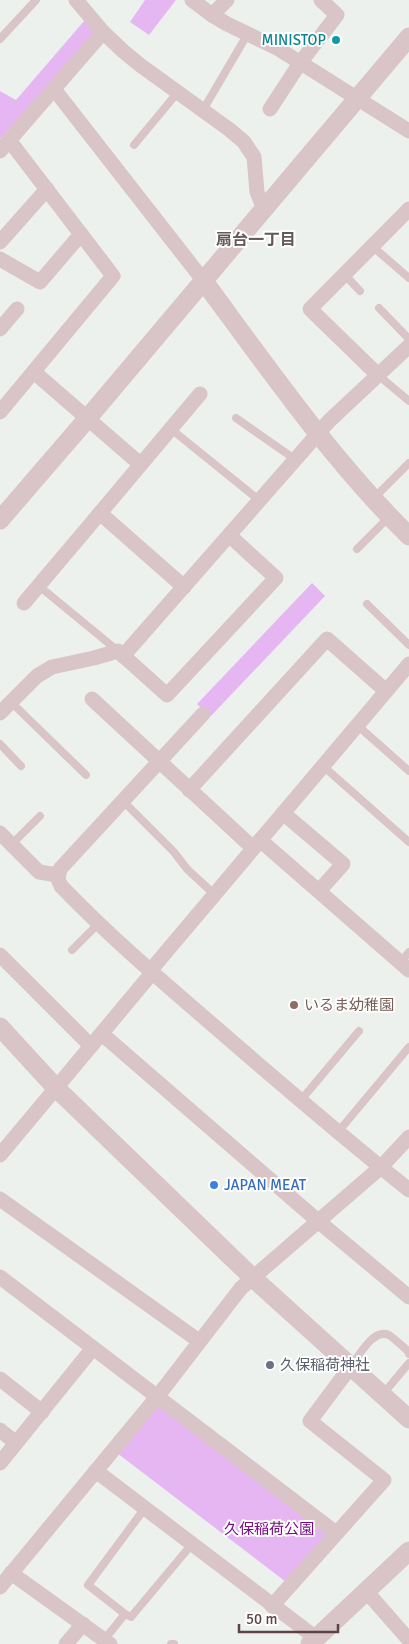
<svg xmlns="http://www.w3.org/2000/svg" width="409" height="1644" viewBox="0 0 409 1644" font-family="Signika,'Noto Sans JP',sans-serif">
<rect width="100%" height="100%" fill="#edf1ee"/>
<g fill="#e6b6f3">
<polygon points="145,0 176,0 149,35 130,22"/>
<polygon points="85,20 98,33 0,139 0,91 16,100"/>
<polygon points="312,583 325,596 210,717 197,704"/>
<polygon points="158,1404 330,1534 286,1582 117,1453"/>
</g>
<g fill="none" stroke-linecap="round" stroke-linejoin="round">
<g stroke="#d9c5c8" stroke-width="8">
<polyline points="0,39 36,0"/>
<polyline points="203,110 247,35"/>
<polyline points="134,145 178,92"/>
<polyline points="372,246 409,278"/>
<polyline points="344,274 360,291"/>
<polyline points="379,308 409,339"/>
<polyline points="378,375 409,401"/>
<polyline points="236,418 296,460"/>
<polyline points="171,429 259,500"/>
<polyline points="373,499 409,463"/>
<polyline points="357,549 389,517"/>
<polyline points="39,586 118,651"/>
<polyline points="367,604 409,645"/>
<polyline points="11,702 86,775"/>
<polyline points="357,725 409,771"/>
<polyline points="0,744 21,766"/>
<polyline points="323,766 409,842"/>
<polyline points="123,801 174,852 187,869 214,894"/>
<polyline points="11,845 40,816"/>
<polyline points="72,950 98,924"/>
<polyline points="400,963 409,952"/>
<polyline points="301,1100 359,1031"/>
<polyline points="338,1132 409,1047"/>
<path d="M351 1366C359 1356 373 1328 389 1335 395 1339 402 1346 408 1351L409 1354"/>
<polyline points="383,1394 409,1363"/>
<polyline points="145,1508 88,1585 125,1614 131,1617 192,1544"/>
<polyline points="104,1640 125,1614"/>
<polyline points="171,1644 174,1644"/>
</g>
<g stroke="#d9c5c8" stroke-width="15">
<polyline points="76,0 103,32 123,51 140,65 230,130 244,142 254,157 257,192 264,209"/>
<polyline points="192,0 212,15 227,24 277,48 409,131"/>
<polyline points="212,15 227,0"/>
<polyline points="54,89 203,280"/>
<polyline points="270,109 300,63 337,15 321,0"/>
<polyline points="0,151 103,32"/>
<polyline points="0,242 47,189"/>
<polyline points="0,259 40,282 81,234"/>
<polyline points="0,329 17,309"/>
<polyline points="34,372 140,464"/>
<polyline points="378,375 310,309 409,209"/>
<polyline points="0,412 113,276 9,140"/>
<polyline points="184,587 100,513 200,394"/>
<polyline points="24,603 100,513"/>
<polyline points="123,656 329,421 409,346"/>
<polyline points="92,699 253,848"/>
<polyline points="0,713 37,676 52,667 94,658 118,651 167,695 276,578 230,536"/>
<path d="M203 714 60 869 58 879 61 886C114 941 171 989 229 1039 288 1090 348 1141 409 1190"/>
<polyline points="189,790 327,639 386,691"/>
<polyline points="283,813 343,864 319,891"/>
<polyline points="0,833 39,872 58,875"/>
<polyline points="260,840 409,970"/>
<polyline points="0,955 91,1046"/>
<polyline points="150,971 409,664"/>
<polyline points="102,1034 318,1221 409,1297"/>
<polyline points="0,1155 152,973"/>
<polyline points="0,1199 199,1341"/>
<polyline points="0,1277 336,1533"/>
<polyline points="0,1379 42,1412"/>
<polyline points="0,1430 16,1443"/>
<polyline points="0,1463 93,1348"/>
<polyline points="96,1471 316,1638"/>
<polyline points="11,1573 110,1644"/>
<polyline points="0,1587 157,1397 241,1288 381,1167 409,1137"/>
<polyline points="366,1591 409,1640"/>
<polyline points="272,1606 384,1480 310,1421 351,1366"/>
<polyline points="66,1644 83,1624"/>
</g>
<g stroke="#d9c5c8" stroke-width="19">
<path d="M203 280C268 368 331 459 409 536"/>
<polyline points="0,520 87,419 409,37"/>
<polyline points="0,1027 56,1088 253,1278 409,1419"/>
<polyline points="310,1644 409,1551"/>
</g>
</g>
<circle fill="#0f9aa8" stroke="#fff" stroke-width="2" cx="336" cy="40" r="5"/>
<circle fill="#8d6e63" stroke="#fff" stroke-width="2" cx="294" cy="1005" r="5"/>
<circle fill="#3f7fe0" stroke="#fff" stroke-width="2" cx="214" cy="1185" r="5"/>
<circle fill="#6b7280" stroke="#fff" stroke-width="2" cx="270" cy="1365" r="5"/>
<g text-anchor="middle" stroke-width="4" stroke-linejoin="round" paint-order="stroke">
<g font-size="15" fill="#0d838f" stroke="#fff" text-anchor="end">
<text x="326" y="45">MINISTOP</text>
</g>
<g font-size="15" fill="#785e54" stroke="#fff" text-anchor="start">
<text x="304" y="1010">いるま幼稚園</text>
</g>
<g font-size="15" fill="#366cbe" stroke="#fff" text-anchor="start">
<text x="224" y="1190">JAPAN MEAT</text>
</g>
<g font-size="15" fill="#5b616d" stroke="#fff" text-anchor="start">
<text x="280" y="1370">久保稲荷神社</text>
</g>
<g font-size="15" fill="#780d85" stroke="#fff">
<text x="269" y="1534">久保稲荷公園</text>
</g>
<g font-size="16" font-weight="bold" fill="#63595a" stroke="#fff">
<text x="256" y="245">扇台一丁目</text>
</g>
</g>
<path d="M239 1624v8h99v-8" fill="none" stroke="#5d4447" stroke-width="2.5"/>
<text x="246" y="1624" font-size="15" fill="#5d4447" stroke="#ffffff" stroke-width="4" paint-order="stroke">50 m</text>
</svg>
